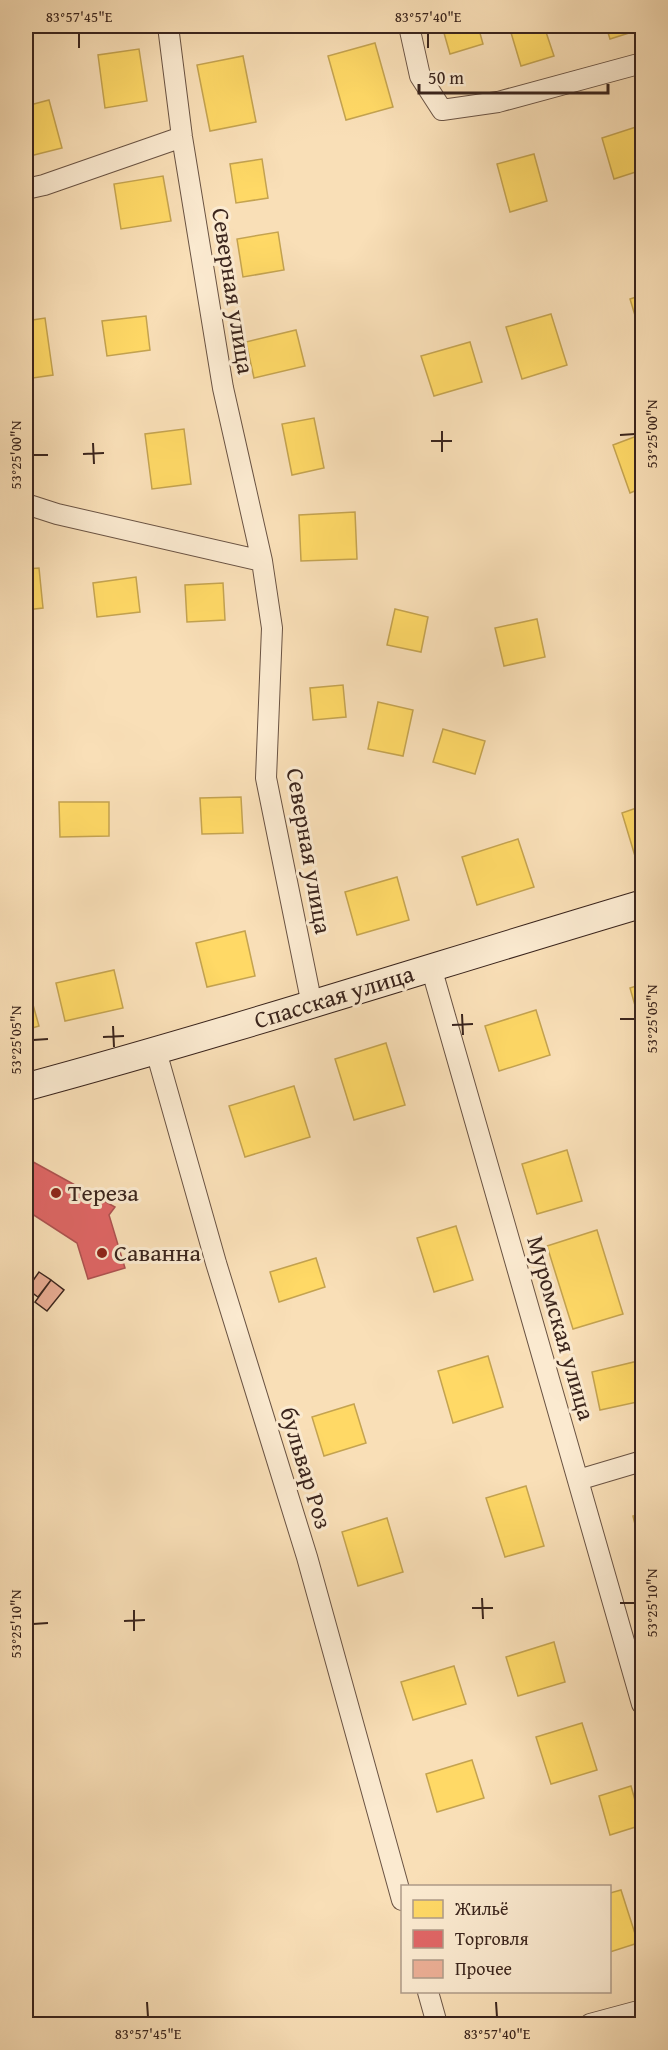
<svg xmlns="http://www.w3.org/2000/svg" width="668" height="2050" viewBox="0 0 668 2050" font-family="'Gentium Book Plus',serif">
	<style>
		.homes { fill: #ffd966; stroke: #c4a350; stroke-width: 1.5 }
		.shops { fill: #e06666; stroke: #ae5250; stroke-width: 1.5 }
		.building { fill: #ecaf96; stroke: #3a241c; stroke-width: 1.5 }
		.lines { fill: none; stroke-linecap: round; stroke-linejoin: round }
		.street-casing { stroke: #6a5343; stroke-width: 22 }
		.secondary-casing { stroke: #3a241c; stroke-width: 29 }
		.street { stroke: #fbead0; stroke-width: 20 }
		.secondary { stroke: #fbead0; stroke-width: 27 }
		.ticks { fill: none; stroke: #3a241c; stroke-width: 2 }
		.poi-dot { fill: #8f2418; stroke: #fbead0; stroke-width: 2 }
		.labels { text-anchor: middle; stroke-width: 6; stroke-linejoin: round; paint-order: stroke }
		.street-label { font-size: 24px; fill: #3a241c; stroke: #fbead0 }
		.poi-label { font-size: 24px; fill: #3a241c; stroke: #fbead0; text-anchor: start }
		.neatline { fill: none; stroke: #3a241c; stroke-width: 2 }
		.ticks-label { font-size: 15px; text-anchor: middle; fill: #3a241c }
	</style>
	<rect width="100%" height="100%" fill="#f9dfb7"/>
	<filter id="stains"><feTurbulence type="fractalNoise" baseFrequency=".00333" numOctaves="4"/><feColorMatrix values="0 0 0 0 .2 0 0 0 0 .09 0 0 0 0 .02 0 0 0 .5 -.17"/></filter>
	<radialGradient id="worn" r=".72"><stop offset=".6" stop-color="#630" stop-opacity="0"/><stop offset="1" stop-color="#630" stop-opacity=".3"/></radialGradient>
	<path class="homes" d="M 442,26 L 478,26 L 483,44 L 450,54 Z
		M 509,26 L 544,26 L 554,56 L 521,66 Z
		M 606,26 L 642,26 L 642,29 L 610,39 Z
		M 375,43 L 393,107 L 346,120 L 328,56 Z
		M 139,49 L 147,101 L 105,108 L 98,55 Z
		M 243,56 L 256,122 L 210,131 L 197,65 Z
		M 49,100 L 62,148 L 26,157 L 26,106 Z
		M 642,125 L 642,170 L 614,179 L 602,138 Z
		M 534,154 L 547,201 L 510,212 L 497,164 Z
		M 262,159 L 268,198 L 236,203 L 230,164 Z
		M 163,176 L 171,221 L 121,229 L 114,184 Z
		M 278,232 L 284,270 L 243,277 L 237,239 Z
		M 642,295 L 642,334 L 641,335 L 630,299 Z
		M 551,314 L 567,365 L 522,379 L 506,327 Z
		M 146,316 L 150,350 L 107,356 L 102,321 Z
		M 45,318 L 53,375 L 26,379 L 26,321 Z
		M 296,330 L 305,366 L 254,378 L 246,342 Z
		M 470,342 L 482,382 L 434,396 L 421,356 Z
		M 314,418 L 324,468 L 292,475 L 282,424 Z
		M 184,429 L 191,484 L 152,489 L 145,434 Z
		M 642,434 L 642,488 L 630,493 L 613,445 Z
		M 355,512 L 357,559 L 301,561 L 299,515 Z
		M 39,568 L 43,608 L 26,610 L 26,569 Z
		M 136,577 L 140,612 L 97,617 L 93,583 Z
		M 223,583 L 225,620 L 187,622 L 185,585 Z
		M 395,609 L 428,617 L 421,652 L 387,645 Z
		M 537,619 L 545,657 L 504,666 L 495,628 Z
		M 343,685 L 346,717 L 313,720 L 310,688 Z
		M 378,702 L 413,710 L 403,756 L 368,749 Z
		M 443,729 L 485,741 L 475,774 L 433,762 Z
		M 241,797 L 243,833 L 202,834 L 200,798 Z
		M 59,802 L 109,802 L 109,836 L 60,837 Z
		M 642,806 L 642,854 L 635,856 L 622,813 Z
		M 518,839 L 534,887 L 477,905 L 462,857 Z
		M 397,877 L 409,920 L 357,935 L 345,892 Z
		M 245,931 L 255,976 L 207,987 L 196,943 Z
		M 114,970 L 123,1008 L 65,1021 L 56,983 Z
		M 642,984 L 642,1030 L 630,988 Z
		M 28,987 L 39,1026 L 26,1030 L 26,988 Z
		M 536,1010 L 550,1055 L 499,1071 L 485,1026 Z
		M 386,1043 L 405,1105 L 354,1120 L 335,1059 Z
		M 294,1086 L 310,1137 L 245,1157 L 229,1106 Z
		M 567,1150 L 582,1201 L 537,1214 L 522,1164 Z
		M 456,1226 L 473,1280 L 434,1292 L 417,1238 Z
		M 597,1230 L 623,1314 L 573,1329 L 547,1246 Z
		M 316,1258 L 325,1287 L 279,1302 L 270,1272 Z
		M 488,1356 L 503,1407 L 453,1423 L 438,1371 Z
		M 638,1361 L 642,1379 L 642,1401 L 600,1410 L 592,1372 Z
		M 354,1404 L 366,1443 L 324,1456 L 312,1417 Z
		M 526,1486 L 544,1546 L 505,1557 L 486,1498 Z
		M 642,1514 L 642,1553 L 633,1516 Z
		M 387,1518 L 403,1572 L 358,1586 L 342,1532 Z
		M 554,1642 L 565,1682 L 518,1696 L 506,1657 Z
		M 454,1666 L 466,1704 L 413,1720 L 401,1682 Z
		M 582,1723 L 597,1770 L 551,1784 L 536,1737 Z
		M 472,1760 L 484,1798 L 437,1812 L 426,1774 Z
		M 631,1786 L 642,1825 L 610,1835 L 599,1796 Z
		M 621,1890 L 638,1943 L 610,1952 L 610,1893 Z"/>
	<path class="shops" d="M 26,1158 L 115,1207 L 109,1215 L 125,1268 L 88,1279 L 77,1243 L 26,1210 Z"/>
	<path class="building" d="M 39,1272 L 51,1280 L 38,1297 L 27,1289 Z
		M 51,1280 L 64,1290 L 47,1311 L 35,1302 Z"/>
	<g class="lines">
		<g class="street-casing">
			<path id="street" d="M 168,26 L 182,137 L 223,388 L 262,561
				M 409,26 L 420,76 L 442,110 L 498,102 L 642,63
				M 26,189 L 44,185 L 182,137
				M 26,504 L 57,514 L 262,561 L 272,628 L 266,778 L 312,1005
				M 431,967 L 642,1704
				M 156,1051 L 216,1263 L 307,1557 L 402,1900
				M 578,1480 L 642,1461
				M 428,1992 L 437,2024
				M 590,2024 L 642,2010"/>
		</g>
		<g class="secondary-casing">
			<path id="secondary" d="M 26,1087 C 233,1031 437,965 642,904"/>
		</g>
		<use href="#street" class="street"/>
		<use href="#secondary" class="secondary"/>
	</g>
	<path class="ticks" d="M 79,33 L 79,48M 428,33 L 428,48M 442,431 L 442,452M 620,435 L 635,434M 431,441 L 452,441M 93,443 L 94,464M 83,454 L 104,453M 33,455 L 48,455M 462,1014 L 463,1035M 620,1019 L 635,1019M 452,1025 L 473,1024M 113,1026 L 114,1047M 103,1037 L 124,1036M 33,1040 L 48,1039M 482,1598 L 483,1619M 620,1603 L 635,1603M 472,1608 L 493,1608M 134,1610 L 134,1631M 124,1621 L 145,1620M 33,1624 L 48,1623M 147,2002 L 148,2017M 496,2002 L 497,2017"/>
	<g class="poi-dot">
		<circle cx="56" cy="1193" r="6"/>
		<circle cx="102" cy="1253" r="6"/>
	</g>
	<g class="labels">
		<g class="street-label">
			<text transform="translate(233 291) rotate(81)" y="8">Северная улица</text>
			<text transform="translate(309 851) rotate(80)" y="8">Северная улица</text>
			<text transform="translate(334 997) rotate(-17)" y="8">Спасская улица</text>
			<text transform="translate(561 1328) rotate(74)" y="8">Муромская улица</text>
			<text transform="translate(306 1468) rotate(73)" y="8">бульвар Роз</text>
		</g>
		<g class="poi-label">
			<text x="68" y="1201">Тереза</text>
			<text x="114" y="1261">Саванна</text>
		</g>
	</g>
	<rect width="668" height="2050" fill="none" stroke="#f9dfb7" stroke-width="66"/>
	<rect x="401" y="1885" width="210" height="108" fill="#fbead0" stroke="#ae9b88" stroke-width="1.5"/>
	<rect x="413" y="1900" width="30" height="18" fill="#ffd966" stroke="#ae9b88" stroke-width="1.5"/>
	<text x="455" y="1915" font-size="18" fill="#3a241c">Жильё</text>
	<rect x="413" y="1930" width="30" height="18" fill="#e06666" stroke="#ae9b88" stroke-width="1.5"/>
	<text x="455" y="1945" font-size="18" fill="#3a241c">Торговля</text>
	<rect x="413" y="1960" width="30" height="18" fill="#ecaf96" stroke="#ae9b88" stroke-width="1.5"/>
	<text x="455" y="1975" font-size="18" fill="#3a241c">Прочее</text>
	<path d="M419 84v9h189v-9" fill="none" stroke="#3a241c" stroke-width="3"/>
	<text x="428" y="84" font-size="18" fill="#3a241c" stroke="#fbead0" stroke-width="4.5" paint-order="stroke">50 m</text>
	<rect x="33" y="33" width="602" height="1984" class="neatline"/>
	<g class="ticks-label">
		<text x="79" y="22">83°57'45"E</text>
		<text x="428" y="22">83°57'40"E</text>
		<text transform="translate(652 434) rotate(-90)" y="5">53°25'00"N</text>
		<text transform="translate(16 455) rotate(-90)" y="5">53°25'00"N</text>
		<text transform="translate(652 1019) rotate(-90)" y="5">53°25'05"N</text>
		<text transform="translate(16 1040) rotate(-90)" y="5">53°25'05"N</text>
		<text transform="translate(652 1603) rotate(-90)" y="5">53°25'10"N</text>
		<text transform="translate(16 1624) rotate(-90)" y="5">53°25'10"N</text>
		<text x="148" y="2039">83°57'45"E</text>
		<text x="497" y="2039">83°57'40"E</text>
	</g>
	<rect width="100%" height="100%" filter="url(#stains)"/>
	<rect width="100%" height="100%" fill="url(#worn)"/>
</svg>
